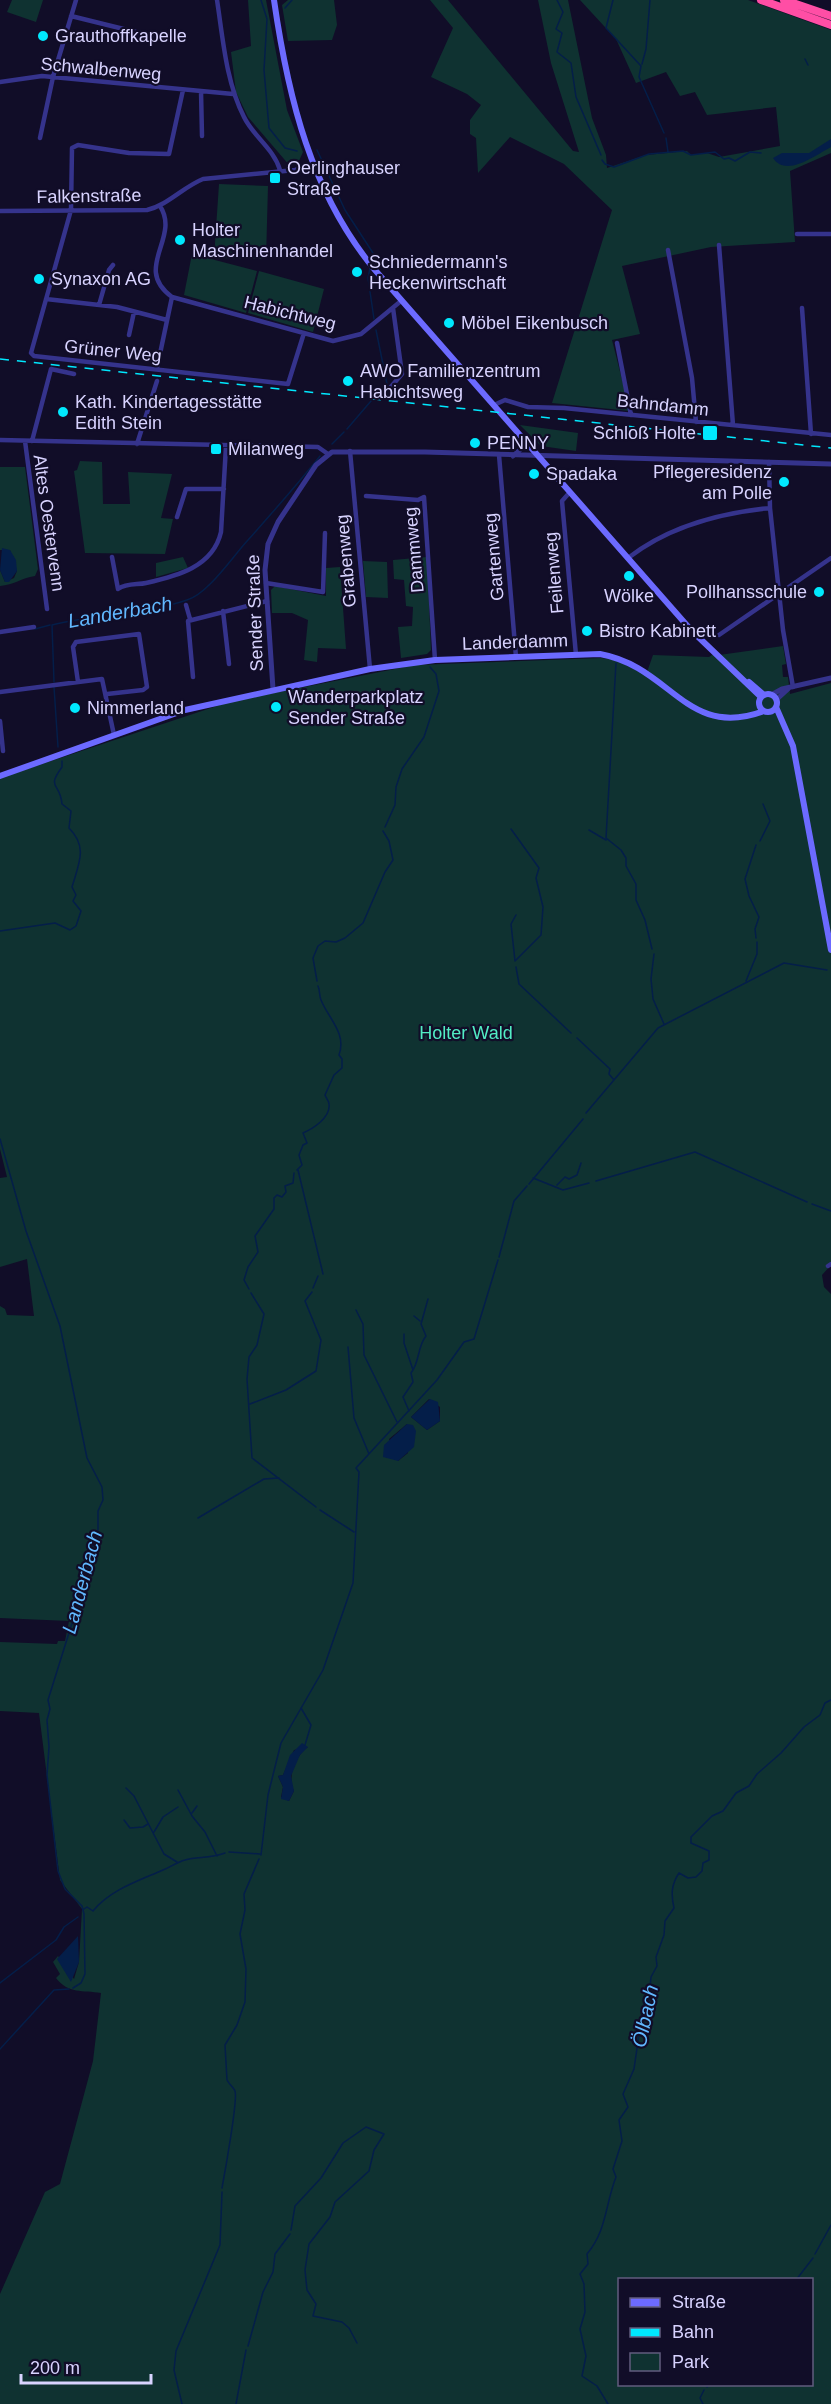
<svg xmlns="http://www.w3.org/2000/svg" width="831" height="2404" viewBox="0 0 831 2404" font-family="Helvetica,sans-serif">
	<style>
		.green { fill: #0f3231; fill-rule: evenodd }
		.water { fill: #041e49 }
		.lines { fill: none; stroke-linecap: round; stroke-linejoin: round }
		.stream { stroke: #041e49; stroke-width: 1.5 }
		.minor { stroke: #35338c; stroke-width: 4.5 }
		.tertiary { stroke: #35338c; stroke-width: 5 }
		.secondary { stroke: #6c6aff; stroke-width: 6 }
		.motorway { stroke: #ff4ea5; stroke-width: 8 }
		.rail { stroke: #00e8fe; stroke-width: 1.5; stroke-dasharray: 9 8; stroke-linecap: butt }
		.poi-dot { fill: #00e8fe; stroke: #110d28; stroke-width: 2 }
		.labels { text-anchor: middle; stroke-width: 4.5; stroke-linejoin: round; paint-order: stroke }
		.poi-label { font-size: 18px; fill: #d8d3ff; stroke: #110d28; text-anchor: start }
		.street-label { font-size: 18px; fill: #d8d3ff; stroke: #110d28 }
		.park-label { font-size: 18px; fill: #52ecc4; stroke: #110d28 }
		.water-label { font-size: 20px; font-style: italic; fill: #61b8ff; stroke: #110d28 }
	</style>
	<rect width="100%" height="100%" fill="#110d28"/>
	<path class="green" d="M 12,0 L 43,0 L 36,22 L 7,12 Z
		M 248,0 L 266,0 L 287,110 L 303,152 L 298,163 L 290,166 L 248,117 L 236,92 L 231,52 L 251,46 Z
		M 288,0 L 334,0 L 337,25 L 332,40 L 288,41 L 282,5 Z
		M 430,0 L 448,0 L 573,151 L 579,152 L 551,63 L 538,0 L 568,0 L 592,118 L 606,155 L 607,168 L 646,155 L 687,151 L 691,155 L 707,153 L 719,157 L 780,146 L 776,107 L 707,115 L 695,92 L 680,96 L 666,72 L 636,83 L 616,39 L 580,0 L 748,0 L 831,30 L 831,153 L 790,171 L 795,242 L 711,247 L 622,266 L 640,334 L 612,340 L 630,411 L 552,403 L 612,210 L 564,164 L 510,137 L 478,173 L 476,138 L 470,134 L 470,120 L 481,105 L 467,94 L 431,77 L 453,28 Z
		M 219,184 L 268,186 L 266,259 L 214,258 Z
		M 192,254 L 257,271 L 246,313 L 184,295 Z
		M 259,271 L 324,289 L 313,332 L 248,313 Z
		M 520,425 L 578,433 L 576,451 L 541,446 Z
		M 80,461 L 102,462 L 103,504 L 130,504 L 128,472 L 172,474 L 161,518 L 173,519 L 165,554 L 85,553 L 74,471 L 77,470 Z
		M 0,467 L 25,467 L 38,569 L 35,576 C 21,578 14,585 0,586 L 0,570 L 5,582 L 14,578 L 17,571 L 10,550 L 0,550 Z
		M 183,557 L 188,568 L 156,577 L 156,563 Z
		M 427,557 L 431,650 L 427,654 L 401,658 L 398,627 L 412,626 L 413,607 L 406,606 L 404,580 L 394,579 L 393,560 Z
		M 363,561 L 387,562 L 388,598 L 366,597 Z
		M 340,567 L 346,649 L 318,648 L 317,662 L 304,660 L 308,620 L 292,613 L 272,613 L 271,590 L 275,586 L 326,596 L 326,568 Z
		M 783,646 L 786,664 L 782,665 L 783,677 L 788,677 L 790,694 L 831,683 L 831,1265 L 822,1275 L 824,1287 L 831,1294 L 831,2404 L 0,2404 L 0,2294 L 45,2192 L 60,2184 L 93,2061 L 101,1993 C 83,1990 68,1994 56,1978 L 60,1974 L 53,1962 L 58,1956 L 74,1979 L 79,1962 L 82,1909 L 60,1880 L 39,1713 L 0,1711 L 0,1642 L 57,1644 L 58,1641 L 65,1641 L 69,1621 L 0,1618 L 0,1306 L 5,1309 L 7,1315 L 34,1316 L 27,1259 L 0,1267 L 0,1178 L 7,1177 L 0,1149 L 0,778 L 229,702 L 415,665 L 601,658 L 615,660 L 646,675 L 653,655 L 709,657 L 715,653 L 719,655 ZM 429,1399 L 440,1407 L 440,1421 L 427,1430 L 411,1417 ZM 407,1424 L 408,1453 L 398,1461 L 389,1439 ZM 308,1747 C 295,1756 287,1777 294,1791 L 289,1801 L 281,1797 L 283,1787 L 278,1776 L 283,1775 L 294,1750 ZM 620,2280 L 812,2280 L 812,2384 L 620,2384 Z"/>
	<path class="water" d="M 831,139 L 831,147 C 816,155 786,178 773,158 L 782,153 L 809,153 Z
		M 2,548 L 10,550 L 16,560 L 17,571 L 9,582 L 5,582 L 0,570 Z
		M 430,1399 L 438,1402 L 440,1421 L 427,1430 L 411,1417 Z
		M 407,1424 L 413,1425 L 416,1431 L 414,1447 L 398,1461 L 383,1457 L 384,1445 Z
		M 302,1743 L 308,1747 L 300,1755 L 291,1776 L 294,1791 L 289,1801 L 281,1799 L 283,1787 L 278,1776 L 283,1775 L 290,1755 Z
		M 78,1936 L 79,1962 L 71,1982 L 57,1959 Z"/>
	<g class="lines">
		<path class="stream" d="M 261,0 L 267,19 L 264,70 L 269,128 L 285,148 L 297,151
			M 557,0 L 563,12 L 556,29 L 562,33 L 557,52 L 571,63 L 576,97 L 601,155
			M 613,0 L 606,28 L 641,66 L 639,77 L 664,133
			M 285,8 L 292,0
			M 805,59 L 808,65
			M 642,64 L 646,49 L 650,0
			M 666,138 L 668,152
			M 317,150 L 345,210 L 373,253 L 371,260
			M 602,160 L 605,164 L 614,167 L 649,154 L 683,151 L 691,155 L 715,152 L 724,159 L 729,158 L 735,161 L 750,152 L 761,153
			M 370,268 L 368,278 L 374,319
			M 375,396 L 384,391 L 387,384 L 376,330
			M 347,429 L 371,401
			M 332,444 L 344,432
			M 35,629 L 50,625
			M 616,663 L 606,838 L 621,850 L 626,858 L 626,866 L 636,884 L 636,900 L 645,920 L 652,949
			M 54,682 L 52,625 C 96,614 146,614 187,600 C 208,594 233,556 248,540 C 273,512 297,485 320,456
			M 54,687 L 58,747
			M 385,827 L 395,805 L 396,787 L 402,769 L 424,737 L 439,691 L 436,674 L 430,667
			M 511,829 L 539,868 L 536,878 L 543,907 L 541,935 L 515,961
			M 589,830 L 606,840
			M 760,841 L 770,821 L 763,804
			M 756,845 L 745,879 L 749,896 L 759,917 L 755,929 L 756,938
			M 0,931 L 55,923 L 70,930 L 76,926 L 81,911 L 73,901 L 76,895 L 72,887 C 79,863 88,847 69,828 L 71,811 L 62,804 C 60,782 46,789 62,767 L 62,761
			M 654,954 L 651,979 L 653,999 L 664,1024
			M 515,961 L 511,924 L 516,915
			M 516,967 L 519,984 L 571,1033
			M 317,981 L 313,958 L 318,946 L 325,941 L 336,942 L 345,938 L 363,923 L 385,872 L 393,860 L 389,841 L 383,831
			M 746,981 L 757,954 L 757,942
			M 577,1038 L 610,1069 L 609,1074 L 614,1080
			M 586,1113 L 658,1028 L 784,963 L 827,970
			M 0,1139 L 26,1231 L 60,1326 L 87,1458 L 102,1487 L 103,1500 L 98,1511 L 98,1533 L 88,1559 L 88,1572 L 48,1700 L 50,1709 L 47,1720 L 49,1747 L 47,1775 L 58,1871 L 65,1889 L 82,1906 L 84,1914 L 85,1974 L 81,1983 L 73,1988
			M 297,1170 L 302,1165 L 299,1155 L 303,1145 L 307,1143 L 303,1133 C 312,1129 331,1118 329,1104 C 329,1101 326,1098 325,1095 L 334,1075 L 342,1068 L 342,1059 L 339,1055 C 347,1033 328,1018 321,1000 C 319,995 320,990 318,986
			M 298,1170 L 323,1274
			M 533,1178 L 563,1190 L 589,1183
			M 596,1181 L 695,1152 L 807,1202
			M 529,1184 L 583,1119
			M 557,1185 L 565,1177 L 569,1179 L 577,1175 L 581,1163
			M 812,1204 L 831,1211
			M 499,1257 L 514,1201 L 527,1186
			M 313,1288 L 318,1276
			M 249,1289 L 244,1280 L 248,1267 L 258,1252 L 255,1236 L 274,1209 L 274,1198 L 277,1195 L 282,1197 L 286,1192 L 285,1186 L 293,1183 L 294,1173
			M 251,1293 L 264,1314 L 257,1345 L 249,1357 L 247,1379 L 252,1458 L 316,1507
			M 356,1310 L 363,1324 L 364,1355 L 397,1422
			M 414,1316 L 420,1321
			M 404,1334 L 404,1343 L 413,1370
			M 348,1347 L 354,1418 L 369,1454
			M 250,1404 L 286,1390 L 316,1371 L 321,1340 L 305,1301 L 312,1292
			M 409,1411 L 403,1397 L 413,1382 L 411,1373 C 420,1362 417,1347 426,1336 L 421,1324 L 428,1299
			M 320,1510 L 354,1532
			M 198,1518 L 264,1479 L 279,1478
			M 301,1708 L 311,1725 L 305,1745
			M 126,1788 L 134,1796 L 164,1854 L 177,1862
			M 178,1790 L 192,1816 L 205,1832 L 217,1856
			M 192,1813 L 197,1806
			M 124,1820 L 130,1828 L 143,1827 L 148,1824
			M 154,1832 L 163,1817 L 178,1807
			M 229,1852 L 260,1854
			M 261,1855 L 268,1795 L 281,1743 L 323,1670 L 353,1583 L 359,1472 L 356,1468 L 437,1380 L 464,1342 L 474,1339 L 498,1260
			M 84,1909 L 87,1907 L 93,1911 C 110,1890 138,1881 163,1870 C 171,1867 177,1862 185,1860 C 197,1856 209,1859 225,1853
			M 0,1983 L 56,1940 L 64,1927 L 78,1917
			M 0,2049 L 54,1990 L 69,1989
			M 222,2188 C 225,2172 238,2099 235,2091 C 234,2088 229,2084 227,2080 L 225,2045 L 237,2025 L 245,2002 L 246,1969 L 240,1934 L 245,1910 L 244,1894 L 259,1859
			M 291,2230 L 295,2206 L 321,2178 L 343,2143 L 366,2127 L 384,2134 L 374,2150 L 369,2171 L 335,2202 L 330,2217 L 309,2244 L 305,2270 L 307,2290 L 316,2304 L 313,2316 L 342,2322 L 349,2328 L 357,2343
			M 815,2254 L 831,2225
			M 796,2280 L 813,2258
			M 248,2346 L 263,2292 L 273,2272 L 275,2254 L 290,2234
			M 707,2387 L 709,2384
			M 182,2404 L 174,2370 L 176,2351 L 220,2245 L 222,2192
			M 236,2404 L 246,2350
			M 608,2404 L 597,2386 L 582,2376 L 586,2356 L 580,2329 L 585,2312 L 584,2284 L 580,2274 L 588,2264 L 587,2254 C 607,2230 605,2205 616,2177 L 613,2169 L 622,2141 L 619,2120 L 628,2107 L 623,2094 L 634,2069 L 642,2014 L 648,2008 L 651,1977 L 657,1966 L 656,1957 L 664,1935 L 665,1921 L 674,1908 C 671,1895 671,1885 679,1873 L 688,1878 L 696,1877 L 702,1871 L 703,1863 L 709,1860 L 709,1851 L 691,1843 L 691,1837 L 712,1816 L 723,1811 L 736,1793 L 749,1786 L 757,1774 L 781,1753 L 804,1727 L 820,1715 L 825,1703 L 831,1700
			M 703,2404 L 700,2398 L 704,2390"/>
		<path class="minor" d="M 217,0 C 223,39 226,82 244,117 C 253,136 274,149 280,170
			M 71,16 L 152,36
			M 0,82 L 42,76 L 233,94
			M 183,90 L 169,154 L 129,153 L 78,145 L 72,148 L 71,210 L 31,353 L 34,356 L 288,384 L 304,333
			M 201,91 L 202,136
			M 40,138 L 53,77 L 76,0
			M 160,206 C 181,238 132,268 172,297 L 333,341 L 361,334 L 401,301
			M 0,211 L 147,210 C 168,205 183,187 203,179 L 295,170 L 313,165
			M 797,234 L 831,234
			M 719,245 L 733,425
			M 668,250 L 692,378 L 696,422
			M 46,299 L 117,307 L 167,320
			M 99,305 L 109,270 L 113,265
			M 802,308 L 811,434
			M 129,335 L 134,312
			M 617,343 L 631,415
			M 157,368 L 172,297
			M 389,389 L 402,374 L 393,308
			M 494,405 L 505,400 L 528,407 L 564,408 L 831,435
			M 0,440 L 318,447 L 328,454
			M 25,441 L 47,609
			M 32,441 L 51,369 L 74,374
			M 137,444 L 157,381
			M 350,451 L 370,669
			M 499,455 L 516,657
			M 769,462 L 770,508 L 783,630 L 793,687
			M 570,492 L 562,501 L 576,655
			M 366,496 L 418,500 L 424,497 L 435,660
			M 177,517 L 186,489 L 224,489
			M 112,557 L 118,589 C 127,583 137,585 146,583 C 177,576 213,567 221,532 L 226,446
			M 628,558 C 669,526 719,513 770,508
			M 266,583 L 323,592 L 325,533
			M 186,605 L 190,619
			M 223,611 L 229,664
			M 0,632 L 34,627
			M 719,635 L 831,558
			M 193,677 L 188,621 L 267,601
			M 78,682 L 73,647 L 76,642 L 139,634 L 147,687 L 143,690 L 107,694
			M 0,692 L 102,679 L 114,735
			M 0,721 L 3,751
			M 828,1266 L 831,1264"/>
		<path class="tertiary" d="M 513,456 L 523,447 L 521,437
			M 273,689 L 265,570 L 268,544 L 278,522 L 316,465 L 332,452 L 425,452 L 831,464
			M 771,695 L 782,689 L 831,678
			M 776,700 L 788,689"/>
		<path class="secondary" d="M 274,0 C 288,97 311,193 375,270 L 691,630 L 761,697
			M 749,682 L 764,695
			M759 703a9 9 0 1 1 18 0a9 9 0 1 1-18 0Z
			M 776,707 L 793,746 L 831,950
			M 0,776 L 185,710 L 370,669 L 435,660 L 600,654 C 672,667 686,740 764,711"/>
		<path class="motorway" d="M 761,0 L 831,25
			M 784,0 L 831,16"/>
		<path class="rail" d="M 0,359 L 831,448"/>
	</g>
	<g class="poi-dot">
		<circle cx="43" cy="36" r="6"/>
		<rect x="269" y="172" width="12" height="12" rx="3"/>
		<circle cx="180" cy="240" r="6"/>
		<circle cx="357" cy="272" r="6"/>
		<circle cx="39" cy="279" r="6"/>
		<circle cx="449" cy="323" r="6"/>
		<circle cx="348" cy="381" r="6"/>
		<circle cx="63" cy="412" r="6"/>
		<rect x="702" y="425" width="16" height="16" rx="3"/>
		<circle cx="475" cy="443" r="6"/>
		<rect x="210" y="443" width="12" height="12" rx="3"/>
		<circle cx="534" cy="474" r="6"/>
		<circle cx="784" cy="482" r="6"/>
		<circle cx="629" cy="576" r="6"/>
		<circle cx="819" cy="592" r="6"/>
		<circle cx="587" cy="631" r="6"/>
		<circle cx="276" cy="707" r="6"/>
		<circle cx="75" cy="708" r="6"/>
	</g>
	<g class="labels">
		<g class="poi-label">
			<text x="55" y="42">Grauthoffkapelle</text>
			<text x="287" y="174">Oerlinghauser<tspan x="287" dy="21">Straße</tspan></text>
			<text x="192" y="236">Holter<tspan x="192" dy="21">Maschinenhandel</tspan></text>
			<text x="369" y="268">Schniedermann's<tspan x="369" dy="21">Heckenwirtschaft</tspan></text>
			<text x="51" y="285">Synaxon AG</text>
			<text x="461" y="329">Möbel Eikenbusch</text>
			<text x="360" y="377">AWO Familienzentrum<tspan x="360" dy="21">Habichtsweg</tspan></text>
			<text x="75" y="408">Kath. Kindertagesstätte<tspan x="75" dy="21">Edith Stein</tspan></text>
			<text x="696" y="439" text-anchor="end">Schloß Holte</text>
			<text x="487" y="449">PENNY</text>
			<text x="228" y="455">Milanweg</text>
			<text x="772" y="478" text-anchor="end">Pflegeresidenz<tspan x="772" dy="21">am Polle</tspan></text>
			<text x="546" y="480">Spadaka</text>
			<text x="807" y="598" text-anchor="end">Pollhansschule</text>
			<text x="629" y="602" text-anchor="middle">Wölke</text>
			<text x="599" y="637">Bistro Kabinett</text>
			<text x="288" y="703">Wanderparkplatz<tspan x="288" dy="21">Sender Straße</tspan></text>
			<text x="87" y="714">Nimmerland</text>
		</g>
		<g class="street-label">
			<text transform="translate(101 69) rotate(5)" y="6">Schwalbenweg</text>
			<text transform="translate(89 196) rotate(-1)" y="6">Falkenstraße</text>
			<text transform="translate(290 313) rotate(14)" y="6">Habichtweg</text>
			<text transform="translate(113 351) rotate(6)" y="6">Grüner Weg</text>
			<text transform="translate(663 405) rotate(6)" y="6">Bahndamm</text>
			<text transform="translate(49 523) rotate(82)" y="6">Altes Oestervenn</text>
			<text transform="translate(414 550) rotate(-95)" y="6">Dammweg</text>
			<text transform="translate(494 557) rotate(-95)" y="6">Gartenweg</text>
			<text transform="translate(346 561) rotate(-95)" y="6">Grabenweg</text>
			<text transform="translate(554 573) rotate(-95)" y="6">Feilenweg</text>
			<text transform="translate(255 613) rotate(-92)" y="6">Sender Straße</text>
			<text transform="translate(515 642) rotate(-2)" y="6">Landerdamm</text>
		</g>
		<g class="park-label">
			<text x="466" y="1039">Holter Wald</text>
		</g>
		<g class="water-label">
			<text transform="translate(120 612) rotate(-10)" y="7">Landerbach</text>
			<text transform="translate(82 1582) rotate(-75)" y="7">Landerbach</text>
			<text transform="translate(645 2016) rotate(-78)" y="7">Ölbach</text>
		</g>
	</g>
	<rect x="618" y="2278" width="195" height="108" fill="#110d28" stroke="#615c7e" stroke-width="1.5"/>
	<rect x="630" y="2298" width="30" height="9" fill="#6c6aff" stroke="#615c7e" stroke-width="1.5"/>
	<text x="672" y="2308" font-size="18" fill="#d8d3ff">Straße</text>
	<rect x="630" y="2328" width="30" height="9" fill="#00e8fe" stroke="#615c7e" stroke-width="1.5"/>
	<text x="672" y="2338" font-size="18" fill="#d8d3ff">Bahn</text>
	<rect x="630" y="2353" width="30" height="18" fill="#0f3231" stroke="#615c7e" stroke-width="1.5"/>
	<text x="672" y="2368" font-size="18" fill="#d8d3ff">Park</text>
	<path d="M21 2374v9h130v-9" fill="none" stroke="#d8d3ff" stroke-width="3"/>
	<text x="30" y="2374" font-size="18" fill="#d8d3ff" stroke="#110d28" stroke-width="4.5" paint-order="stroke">200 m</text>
</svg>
